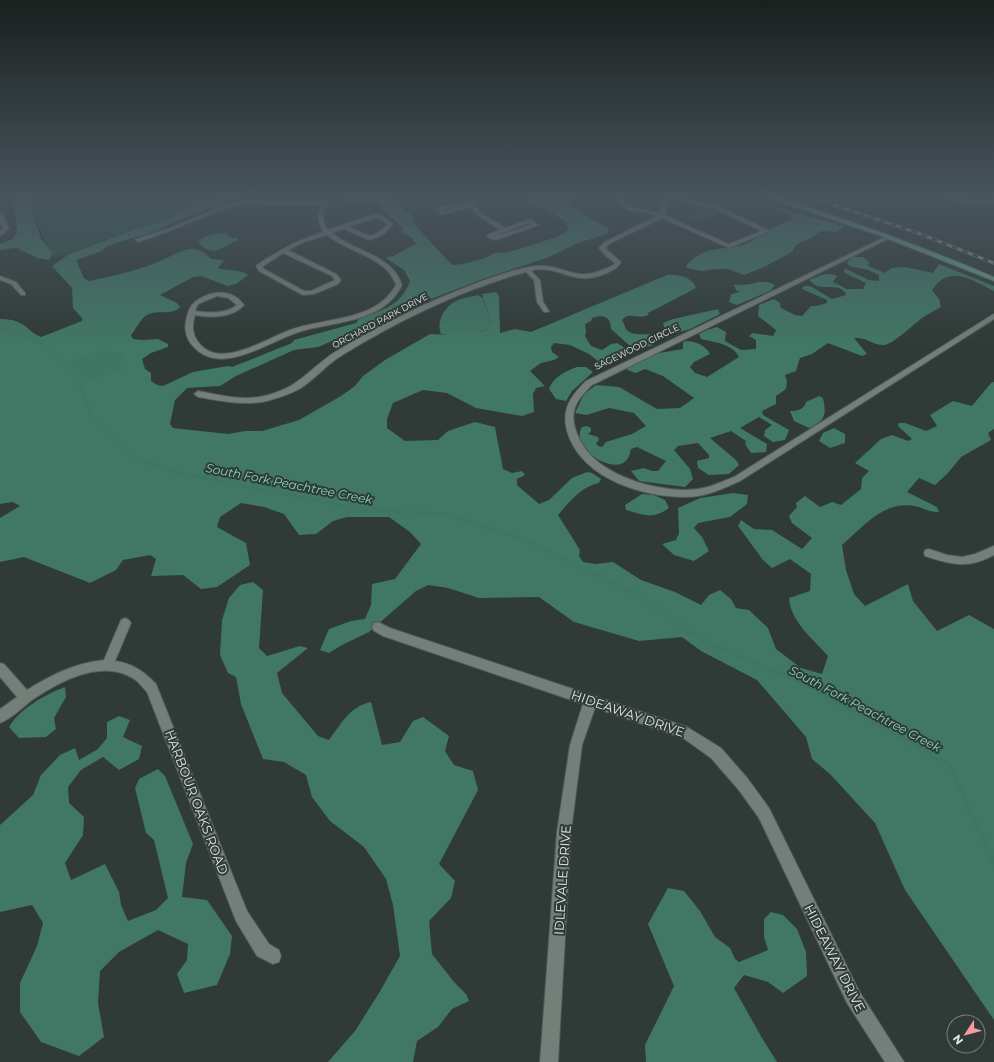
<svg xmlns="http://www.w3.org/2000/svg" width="994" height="1062" viewBox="0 0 994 1062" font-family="Montserrat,sans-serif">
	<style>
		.green { fill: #2c5647 }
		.forest { fill: #417765 }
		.water { fill: #3f7563 }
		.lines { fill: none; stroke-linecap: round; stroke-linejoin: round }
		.stream-far3 { stroke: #3f7563; stroke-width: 2.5 }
		.stream-far2 { stroke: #3f7563; stroke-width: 3 }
		.stream-far1 { stroke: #3f7563; stroke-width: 3.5 }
		.stream { stroke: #3f7563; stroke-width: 4.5 }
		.minor-casing { stroke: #505955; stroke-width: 2 }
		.major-casing { stroke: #505955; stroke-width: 2 }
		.minor { fill: #747f7a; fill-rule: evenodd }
		.major { fill: #699e8b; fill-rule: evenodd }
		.rail-casing { stroke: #878f8c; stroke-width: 3 }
		.rail { stroke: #303a36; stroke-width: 2; stroke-dasharray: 5.5; stroke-linecap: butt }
		.labels { text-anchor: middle; stroke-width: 4; stroke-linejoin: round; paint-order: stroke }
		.far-street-label { font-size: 9px; fill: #e1e7e4; stroke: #303a36 }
		.water-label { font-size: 12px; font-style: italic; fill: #82d9bb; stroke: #303a36 }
		.near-street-label { font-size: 13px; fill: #e1e7e4; stroke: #303a36 }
	</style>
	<rect width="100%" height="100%" fill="#303a36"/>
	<path class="green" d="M 23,196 L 232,196 L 54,258 Z
		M 705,208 L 717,214 L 695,222 L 683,216 Z"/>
	<path class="forest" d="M 13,196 L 27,196 L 41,239 L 53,253 L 49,260 L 38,258 L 16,248 L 0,250 L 0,244 L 13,239 L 17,232 Z
		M 224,196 L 255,196 L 228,201 L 179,220 L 156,231 L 116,243 L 106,247 L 102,251 L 76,260 L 84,278 L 89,281 C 112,276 136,271 158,262 C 169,258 180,249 192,249 C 198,249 207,254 211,259 L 224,260 L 218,268 C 227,271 241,269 248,275 L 236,284 L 228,286 L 201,276 L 193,277 L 160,295 L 177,303 L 180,307 C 173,316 157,309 147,315 C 141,318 136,329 131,335 L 133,339 L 142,340 L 158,339 L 168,344 L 168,347 L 151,353 L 142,359 L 145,369 L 151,373 L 151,381 L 157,385 L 163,386 L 193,372 L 228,366 L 232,367 L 292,343 L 294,340 L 356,323 L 359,319 C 382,310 401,306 410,281 L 404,270 L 387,259 L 387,257 L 393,256 L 416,244 L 411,237 L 401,232 L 403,229 C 396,220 385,214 380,203 C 367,199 352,207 339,198 L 341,196 L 389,196 L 414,217 L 412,222 L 452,265 L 463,264 L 485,258 L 494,253 L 509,252 L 557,237 L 568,230 L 567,223 L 548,210 L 528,204 L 522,196 L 584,196 L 569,202 L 569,205 L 609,229 L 607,234 L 578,243 L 549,257 L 483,279 L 420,303 L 403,306 L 374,323 L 318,347 L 294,350 L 236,376 L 220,386 L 187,388 L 175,400 L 170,424 L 173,428 L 228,434 L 245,431 L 262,431 L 299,420 L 341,396 L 355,386 L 363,376 L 385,360 L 430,334 L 450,335 L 483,331 L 488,329 L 491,322 L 482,294 L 496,292 L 499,296 L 500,333 L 515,329 L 531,332 L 667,275 C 677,274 693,277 696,288 L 648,313 L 648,315 C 639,320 629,311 622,320 C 624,323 625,327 626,329 C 631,337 647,333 654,335 L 656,339 L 653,345 L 639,350 L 630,346 L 611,329 C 611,316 603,314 592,318 L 591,321 L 585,324 L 586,331 L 585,336 L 591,346 L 602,350 L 611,344 L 617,343 L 625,348 L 623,358 L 603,365 L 589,354 L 570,345 L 554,343 L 551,347 L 552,352 L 559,357 L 554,360 L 541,363 L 530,371 L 545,386 L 536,388 L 533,394 L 534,412 L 522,416 L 476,408 L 447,393 L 423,390 L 393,403 L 387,419 L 387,428 L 405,441 L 438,440 L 448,431 L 475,422 L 495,427 L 503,469 L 512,473 L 522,471 L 525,475 L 517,479 L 517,485 L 539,504 L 549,500 L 572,478 L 587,472 L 592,473 L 601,479 L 599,483 C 582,486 569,502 558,515 L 580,550 L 579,556 L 583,562 L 595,564 L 613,562 L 641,580 L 675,592 L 701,605 L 709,595 L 720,590 L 731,599 L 736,608 L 749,610 L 768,628 L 776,649 L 801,668 L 822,674 L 828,656 C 814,640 790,621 789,598 L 810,591 L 811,574 L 790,559 L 772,568 L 763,560 L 738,526 L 741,520 L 754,529 L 772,530 L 802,549 L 812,538 L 792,523 L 789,516 L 797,507 L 796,503 L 805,496 L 820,507 L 832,502 L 841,505 L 861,489 L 862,478 L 869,471 L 855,463 L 881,439 L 892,435 L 908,441 L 912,439 L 898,426 L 899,423 L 905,423 L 926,431 L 937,426 L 930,415 L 953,401 L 972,406 L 991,383 L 994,382 L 994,429 L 988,433 L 991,440 L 961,457 L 948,473 L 935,485 L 919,478 L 907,492 L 937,507 L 939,512 C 927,512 925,508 915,506 C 884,500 863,527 842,545 L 846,570 L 854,594 L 865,606 L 908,584 L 913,601 L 937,631 L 969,615 L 994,629 L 994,1020 L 905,890 L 875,823 L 830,774 L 812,759 L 806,737 L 757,680 L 701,651 L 682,637 L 639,641 L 574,622 L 539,597 L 479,598 L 448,588 L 428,585 L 416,591 L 369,632 L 342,645 L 329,653 L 320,650 L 329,629 L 351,621 L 365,619 L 371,605 L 372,584 L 395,579 L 421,544 L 410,532 L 389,517 L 347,517 L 333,521 L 316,534 L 299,535 L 284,514 L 264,507 L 241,503 L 220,517 L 217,527 L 246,543 L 250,565 L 217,587 L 201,589 L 183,575 L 151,576 L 156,559 L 150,555 L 123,560 L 116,570 L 90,583 L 24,557 L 0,562 L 0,518 L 20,506 L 13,502 L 0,504 L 0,319 C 9,319 17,320 25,326 C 30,330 35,335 41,337 L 82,321 L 82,318 L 73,308 L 72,288 L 52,266 L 69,254 L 128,232 L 174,217 L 188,209 Z
		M 776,209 L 787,210 L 844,226 L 837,232 L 821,231 L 807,240 L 796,245 L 792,252 L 764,267 L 744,275 L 728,269 L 716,269 L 701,271 L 687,268 L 686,266 C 705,245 718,251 743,245 C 752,242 761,234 770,229 C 777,225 785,223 793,220 L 793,217 Z
		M 853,257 L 863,257 L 869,262 L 868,266 L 885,273 L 891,268 L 905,267 L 933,273 L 939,264 L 994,286 L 994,291 C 980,284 958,269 943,279 C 938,281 935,287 932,290 L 939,299 L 941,307 C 935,310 928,314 922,318 C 914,324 892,345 884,345 C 871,345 868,337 854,338 L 867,354 L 862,356 L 828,343 L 812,354 L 800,358 L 796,371 L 785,375 L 787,381 L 786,389 L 776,396 L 776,404 L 762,411 L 763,415 L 789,430 L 785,440 L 773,442 L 764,436 L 765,430 L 772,425 L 759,417 L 740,428 L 767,444 L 766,452 L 751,453 L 745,444 L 746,441 L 731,431 L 710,438 L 736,460 L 739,465 L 729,474 L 709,475 L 698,468 L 697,461 L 709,458 L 709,455 L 698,443 L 678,446 L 674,450 L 690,469 L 693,479 L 685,487 L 639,481 L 631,471 L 644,468 L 652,471 L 658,471 L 666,461 L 637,447 L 631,449 C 630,452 630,456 628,458 C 616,479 569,447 582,427 L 587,426 L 591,428 L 591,431 L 588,434 L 598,437 L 599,440 L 596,443 L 598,446 L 602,447 L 606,442 L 632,434 L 646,426 L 634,413 L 609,408 L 587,415 L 575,413 L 584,394 L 596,385 L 619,387 L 657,409 L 680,408 L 694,398 L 663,376 L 645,369 L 636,373 L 627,370 L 630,365 L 659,353 L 683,349 L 683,343 L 685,341 C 696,341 705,345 710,354 L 694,362 L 690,367 L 695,373 L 707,377 L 739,357 C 733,344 714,342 701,339 L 699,334 L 707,330 L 717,327 L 726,332 L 725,341 L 741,350 L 756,349 L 756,340 L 749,336 L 753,333 L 773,336 L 776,330 L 758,316 L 759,305 L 774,299 L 780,303 L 781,308 L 795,315 L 802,316 L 811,306 L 816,306 L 827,303 L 827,300 L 802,289 L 804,286 L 810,286 L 832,299 L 846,295 C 841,283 828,289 817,286 C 814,285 812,282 809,280 C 819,276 827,271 837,276 L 833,282 L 847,289 L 863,289 L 866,283 L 845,273 L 844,270 L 846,269 L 869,280 L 879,281 L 879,275 L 868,270 L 849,266 L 847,262 Z
		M 757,282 L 768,282 L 775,285 L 770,291 L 737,305 L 729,302 L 731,294 L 740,292 L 736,290 L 734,285 C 742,284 749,286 757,282 Z
		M 718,309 L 720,314 L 690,329 L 676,333 L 665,329 L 663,323 L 673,319 Z
		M 577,367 L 586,367 L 593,372 L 572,391 L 566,401 L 556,399 L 549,389 C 553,377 566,371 577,367 Z
		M 819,396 L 823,398 C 827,415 825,421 809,428 L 794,421 L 790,411 C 797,411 804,410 806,402 Z
		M 834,428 L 845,434 L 845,443 L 830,448 L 819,441 L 823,433 Z
		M 733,493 L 748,495 L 747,504 L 730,517 L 698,523 L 694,528 L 702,537 L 709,551 L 694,561 L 674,555 L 662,544 L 676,540 L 679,533 L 678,508 L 700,498 Z
		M 642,494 L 654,495 L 665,500 L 669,508 C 652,520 645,515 626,510 L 625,505 Z
		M 253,582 L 263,590 L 259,648 L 267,656 L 300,646 L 308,648 L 277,673 L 282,693 L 318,736 L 329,740 C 341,724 350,706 371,702 L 382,745 L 400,742 L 413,721 L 423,717 L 449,736 L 445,751 L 454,765 L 473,771 L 478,790 L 439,864 L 455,881 L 451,898 L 429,921 L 432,954 L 454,982 L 466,994 L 469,1001 L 452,1009 L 438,1027 L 417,1041 L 413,1062 L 328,1062 L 355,1031 L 379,993 L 400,956 L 393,905 L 386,879 L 364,847 L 330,821 L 312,797 L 306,775 L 284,762 L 263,759 L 241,704 L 236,677 L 228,673 L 220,655 L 222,620 L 229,598 L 240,585 Z
		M 65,687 L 66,697 L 54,718 L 56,729 L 46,737 L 19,738 L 9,727 C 19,709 46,694 65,687 Z
		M 119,716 L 130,720 L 123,737 L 142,746 L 139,759 L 119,770 L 103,757 L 81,770 L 68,787 L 69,803 L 84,817 L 83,835 L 65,863 L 71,880 L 105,864 L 119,892 L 121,905 L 128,921 L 156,910 L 168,898 L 154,840 L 146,833 L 135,788 L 139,779 L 158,769 L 165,776 L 193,844 L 186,863 L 182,897 L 207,900 L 232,936 L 230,954 L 217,985 L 184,993 L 177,974 L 187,960 L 188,944 L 158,930 L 119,952 L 100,971 L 98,1003 L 104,1037 L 79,1056 L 41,1042 L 20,1012 L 20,983 L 37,946 L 43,923 L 32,905 L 0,912 L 0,825 L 33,795 L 41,775 L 60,755 L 75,748 L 79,760 L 98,749 L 107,738 L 107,722 Z
		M 668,888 L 684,891 L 700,911 L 715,937 L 730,948 L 735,959 L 739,962 L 768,950 L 764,937 L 764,919 L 771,912 L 783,915 L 797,929 L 806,952 L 807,976 L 783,993 L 768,982 L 744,975 L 734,988 L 762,1038 L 777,1062 L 646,1062 L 645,1045 L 674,986 L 648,924 Z"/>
	<path class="water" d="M 226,233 L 231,238 L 237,238 L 238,240 C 222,246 216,259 198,243 C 204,234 216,234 226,233 Z
		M 478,295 L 483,298 L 491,322 L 488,329 C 478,333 452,337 441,334 C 436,322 444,308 454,302 C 461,298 471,297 478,295 Z
		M 105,350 L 121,353 L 127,360 L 126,367 L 122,370 L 90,381 L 85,380 L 81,374 L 72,369 L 70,363 L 72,361 Z"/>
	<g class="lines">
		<path class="stream-far3" d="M 0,328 L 37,340 L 63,360 L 82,389 L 93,421 L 104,430"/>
		<path class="stream-far2" d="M 103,429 L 140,460 L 173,472 L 359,509 L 443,514 L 524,539 L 636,594"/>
		<path class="stream-far1" d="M 634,593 L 706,642 L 806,685 L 949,764 L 966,801"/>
		<path class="stream" d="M 965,800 L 994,863"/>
		<g class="minor-casing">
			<path id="minor" d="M 327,196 L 332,196 C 324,209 319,216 328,230 L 374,214 L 382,216 L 392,223 L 393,224 C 387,233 380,238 369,240 L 344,229 L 332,233 C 355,252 392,254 402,285 C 382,325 333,320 296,333 C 266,343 220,377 193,346 C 187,340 184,330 186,321 C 188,311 190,304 199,299 C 214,290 233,289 244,305 C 233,318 210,318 195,315 C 192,324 192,335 199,343 C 220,370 265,339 290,330 C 325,317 376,322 396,285 C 386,256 348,253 327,235 L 304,242 L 288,250 L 336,274 L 341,280 L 338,284 L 314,294 L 303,295 L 259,271 L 256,266 L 257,265 C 279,250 298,240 323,232 C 318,222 316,214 322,205 L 242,204 C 207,212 174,232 138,242 L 135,240 L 136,239 L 170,228 L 227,204 L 242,200 L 324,201 ZM 374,218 L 378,218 L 387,224 C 382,230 377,234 370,236 L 349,227 ZM 283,253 L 332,276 L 335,280 L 311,291 L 304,291 L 264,269 L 262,267 ZM 217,296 L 228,298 L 237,305 C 226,314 209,313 195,311 L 198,304 Z
				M 616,196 L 622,196 L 623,203 L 631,207 L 659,213 L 665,196 L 672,196 L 717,206 L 770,231 L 729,248 L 662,218 L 609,244 L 605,248 L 621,262 C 618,268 613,270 607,273 C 573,288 561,265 533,270 L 532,272 L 540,280 L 543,302 L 549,311 L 548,312 L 544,312 L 537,302 L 534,280 L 526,272 C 461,290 401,319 344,354 C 328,363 316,378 301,388 C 291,394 278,398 267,401 C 244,406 221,401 198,397 L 194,394 L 198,391 C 220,395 242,401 264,396 C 299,388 308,370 335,352 C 372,329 413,309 454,292 C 474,284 523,264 544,266 C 566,267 578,281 602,270 C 607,268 612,267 615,263 L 606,256 L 599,248 L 605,242 L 657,216 L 650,213 L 628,210 L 618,203 ZM 670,199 L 713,208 L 762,231 L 729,244 L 664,215 Z
				M 937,196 L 947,196 L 959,199 L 994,200 L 994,204 L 959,203 Z
				M 476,199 L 479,201 L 475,205 L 482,214 L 506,228 L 530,219 L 539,225 L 496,240 L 487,237 L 489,234 L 500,230 L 478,216 L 471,207 L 441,215 L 434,209 ZM 469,204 L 442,211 L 441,210 ZM 529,223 L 531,225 L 509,232 L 509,230 ZM 505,232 L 507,233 L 494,236 Z
				M 0,213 L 3,215 L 9,229 L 0,236 L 0,231 L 3,229 L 0,222 Z
				M 887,236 L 892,237 L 592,385 C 575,401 568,413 578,436 C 593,473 647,489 684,490 C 705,490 716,484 734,477 L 992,315 L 994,314 L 994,319 L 740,481 C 722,489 706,497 685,497 C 644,497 586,480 569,437 C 560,412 568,399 586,381 Z
				M 0,276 L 16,282 L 25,293 L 25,295 L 21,295 L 11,284 L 0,280 Z
				M 994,546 L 994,555 C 968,569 952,565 925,556 L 924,553 L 925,550 L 929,549 L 947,555 L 962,557 L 975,554 Z
				M 125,618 L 129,620 L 131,623 L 115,661 C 132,663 145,672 156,684 L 247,911 L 269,944 L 279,950 L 281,956 L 279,962 L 273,964 L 257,956 L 236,921 L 147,692 C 143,688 139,682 134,679 C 102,658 60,681 32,700 C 22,708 12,718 0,723 L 0,709 L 17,697 L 0,677 L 0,663 L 4,664 L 27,690 C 51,675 75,663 104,660 L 121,620 Z
				M 378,622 L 390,628 L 687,727 L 721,748 L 748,779 L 769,808 L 859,991 L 904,1062 L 885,1062 L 847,1003 L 759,818 L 738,789 L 711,758 L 683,738 L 595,708 L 582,745 L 571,832 L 558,1062 L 540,1062 L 557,832 L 570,745 L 583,704 L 383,636 L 374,631 L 372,627 L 374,623 Z"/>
		</g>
		<g class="major-casing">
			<path id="major" d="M 762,196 C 784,196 808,207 829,214 C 885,233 940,254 994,277 L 994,281 L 878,235 Z"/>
		</g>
		<use href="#minor" class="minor"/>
		<use href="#major" class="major"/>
		<g class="rail-casing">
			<path id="rail" d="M 807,196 L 918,233 L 994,263"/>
		</g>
		<use href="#rail" class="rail"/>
	</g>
	<linearGradient id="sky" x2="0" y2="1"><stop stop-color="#1a201e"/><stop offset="0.57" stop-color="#48555d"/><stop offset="1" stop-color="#48555d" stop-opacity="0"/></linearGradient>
	<rect width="994" height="345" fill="url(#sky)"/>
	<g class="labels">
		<g class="far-street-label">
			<text transform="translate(380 321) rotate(-28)" y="3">ORCHARD PARK DRIVE</text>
			<text transform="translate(637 347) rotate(-26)" y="3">SAGEWOOD CIRCLE</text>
		</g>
		<g class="water-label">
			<text transform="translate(289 484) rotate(11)" y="4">South Fork Peachtree Creek</text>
			<text transform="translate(865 709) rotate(28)" y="4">South Fork Peachtree Creek</text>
		</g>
		<g class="near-street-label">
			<text transform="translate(628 713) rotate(19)" y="5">HIDEAWAY DRIVE</text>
			<text transform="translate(197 802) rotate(69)" y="5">HARBOUR OAKS ROAD</text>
			<text transform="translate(562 880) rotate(-86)" y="5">IDLEVALE DRIVE</text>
			<text transform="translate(835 958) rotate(63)" y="5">HIDEAWAY DRIVE</text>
		</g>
	</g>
	<g transform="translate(966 1034) rotate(234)"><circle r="19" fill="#303a36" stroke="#777f7c"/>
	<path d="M0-3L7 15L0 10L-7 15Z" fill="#f59b9b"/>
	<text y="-6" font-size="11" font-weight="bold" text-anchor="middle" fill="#e1e7e4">N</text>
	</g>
</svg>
